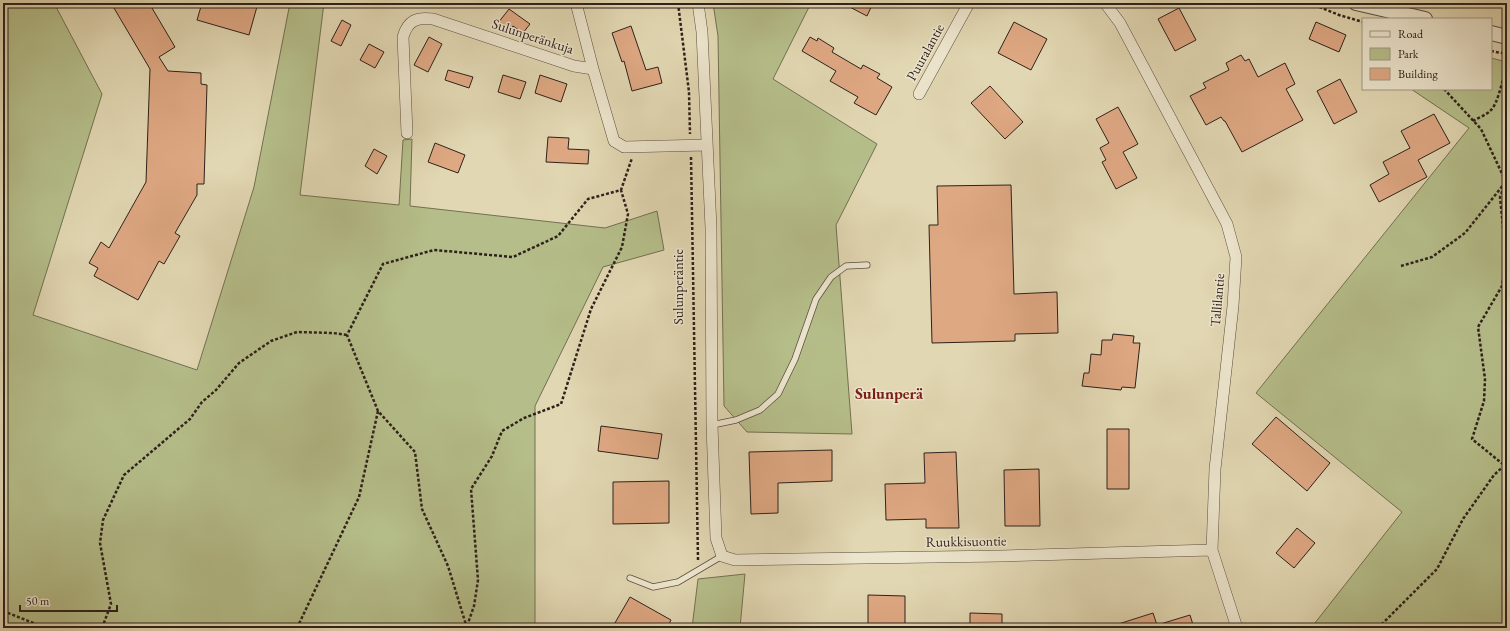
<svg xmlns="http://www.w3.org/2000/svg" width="1510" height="631" viewBox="0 0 1510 631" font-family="'EB Garamond',serif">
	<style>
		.green { fill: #b5be8a; stroke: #727052 }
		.building { fill: #dea883; stroke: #2e211b }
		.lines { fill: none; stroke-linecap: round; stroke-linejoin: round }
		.service-casing { stroke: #5b4e41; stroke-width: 7 }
		.minor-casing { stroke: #5b4e41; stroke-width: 12 }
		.tertiary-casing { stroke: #5b4e41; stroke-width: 16 }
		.path { stroke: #2e211b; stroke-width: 2.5; stroke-dasharray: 3 2; stroke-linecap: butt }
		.service { stroke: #ece5cd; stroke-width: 5.5 }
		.minor { stroke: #ece5cd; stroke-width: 11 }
		.tertiary { stroke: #ece5cd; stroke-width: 14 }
		.labels { text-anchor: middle; stroke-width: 3; stroke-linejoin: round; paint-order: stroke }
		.street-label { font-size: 14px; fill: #2e211b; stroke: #ece5cd }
		.quarter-label { font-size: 16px; font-weight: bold; fill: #7a1f14; stroke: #ece5cd }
	</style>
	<rect width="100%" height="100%" fill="#e1d7b2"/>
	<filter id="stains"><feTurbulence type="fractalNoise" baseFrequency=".005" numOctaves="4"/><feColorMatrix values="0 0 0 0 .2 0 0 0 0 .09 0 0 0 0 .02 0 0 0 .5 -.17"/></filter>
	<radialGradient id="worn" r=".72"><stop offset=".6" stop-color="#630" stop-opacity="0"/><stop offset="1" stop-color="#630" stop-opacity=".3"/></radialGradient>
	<path class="green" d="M 3,3 L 54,3 L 102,94 L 33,315 L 197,370 L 254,187 L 290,3 L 324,3 L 300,195 L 399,205 L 403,140 L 412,139 L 410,206 L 605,228 L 657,211 L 664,250 L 603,267 L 535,406 L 535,628 L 3,628 Z
		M 713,3 L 811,3 L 773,79 L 877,144 L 836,225 L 852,434 L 747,432 L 724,406 L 718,36 Z
		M 1491,58 L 1507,62 L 1507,628 L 1311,628 L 1402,512 L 1256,393 L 1469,128 L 1411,89 L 1491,89 Z
		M 745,574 L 740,628 L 692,628 L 698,579 Z"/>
	<path class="building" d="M 111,3 L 149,3 L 175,47 L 159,57 L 168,71 L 201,73 L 201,84 L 207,85 L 204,184 L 197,184 L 197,195 L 175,233 L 180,236 L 164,264 L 159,261 L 138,300 L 94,276 L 98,268 L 89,263 L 101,242 L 109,248 L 146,182 L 150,69 Z
		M 202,3 L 258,3 L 249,35 L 197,20 Z
		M 842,3 L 873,3 L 867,16 Z
		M 1179,8 L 1196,40 L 1175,51 L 1158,19 Z
		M 509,9 L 530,24 L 523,33 L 513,26 L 509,31 L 498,23 Z
		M 342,20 L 351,25 L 341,46 L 331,41 Z
		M 1014,22 L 1047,39 L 1031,70 L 998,53 Z
		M 1316,22 L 1346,35 L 1339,52 L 1309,39 Z
		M 631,26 L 646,70 L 658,67 L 662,83 L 632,91 L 624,61 L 622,62 L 612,33 Z
		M 429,37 L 442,44 L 428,72 L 414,65 Z
		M 810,37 L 817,41 L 818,38 L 834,48 L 832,52 L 861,69 L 863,65 L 880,74 L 877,78 L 892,87 L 876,115 L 854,103 L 858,97 L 830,81 L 836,71 L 802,51 Z
		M 369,44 L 384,52 L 375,68 L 360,60 Z
		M 1241,55 L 1245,61 L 1249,59 L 1258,77 L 1285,63 L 1295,84 L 1286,89 L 1303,120 L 1242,152 L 1225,121 L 1224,121 L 1221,117 L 1206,125 L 1190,96 L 1206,88 L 1203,83 L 1229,70 L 1226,63 Z
		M 448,70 L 473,77 L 469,88 L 445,80 Z
		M 503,75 L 526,82 L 520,99 L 498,92 Z
		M 540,75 L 567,84 L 561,102 L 535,93 Z
		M 1340,79 L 1357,112 L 1334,124 L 1317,91 Z
		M 990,86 L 1023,122 L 1005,139 L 971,103 Z
		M 1118,107 L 1138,144 L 1123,152 L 1137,178 L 1116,189 L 1102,162 L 1106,160 L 1100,148 L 1109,143 L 1096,119 Z
		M 1434,114 L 1450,143 L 1418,160 L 1427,177 L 1379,202 L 1370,185 L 1389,174 L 1383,162 L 1410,148 L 1401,131 Z
		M 548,137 L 569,138 L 568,149 L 589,150 L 588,164 L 546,162 Z
		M 435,143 L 465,155 L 458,173 L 428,162 Z
		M 374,149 L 387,156 L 377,174 L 365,166 Z
		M 1011,185 L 1014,294 L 1057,292 L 1058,333 L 1015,334 L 1015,341 L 932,343 L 929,225 L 938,225 L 937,186 Z
		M 1113,334 L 1134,336 L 1133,343 L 1140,343 L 1135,388 L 1122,387 L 1121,390 L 1082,386 L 1084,373 L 1089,373 L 1091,354 L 1101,355 L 1102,340 L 1112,340 Z
		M 1276,417 L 1330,463 L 1307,491 L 1252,444 Z
		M 601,426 L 662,434 L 658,459 L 598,451 Z
		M 1107,429 L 1129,429 L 1129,489 L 1107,489 Z
		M 832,450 L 832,481 L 778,483 L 778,513 L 751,514 L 749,452 Z
		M 956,452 L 959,528 L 926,528 L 926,519 L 886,520 L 885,484 L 925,483 L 924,453 Z
		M 1039,469 L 1040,526 L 1005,526 L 1004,470 Z
		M 669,481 L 669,523 L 613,524 L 613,482 Z
		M 1297,528 L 1315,543 L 1294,568 L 1276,553 Z
		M 868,595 L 905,596 L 905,628 L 868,628 Z
		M 630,597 L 671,620 L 667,628 L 612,628 Z
		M 970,613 L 1002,614 L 1002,628 L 970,628 Z
		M 1153,613 L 1157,625 L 1190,615 L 1194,628 L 1113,628 L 1112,626 Z"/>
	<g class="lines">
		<g class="service-casing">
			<path id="service" d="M 712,425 L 736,420 L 760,410 L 778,394 L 795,359 L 816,299 L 831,277 L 846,266 L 867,265
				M 630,578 L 653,587 L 678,582 L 722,556"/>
		</g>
		<g class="minor-casing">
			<path id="minor" d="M 576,3 L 593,69
				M 698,3 L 702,32 L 711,228 L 712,425 L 716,538 L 722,556 L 735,560 L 1002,556 L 1212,550
				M 1105,3 L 1120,23 L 1227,224 L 1236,257 L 1233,306 L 1215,469 L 1212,550 L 1237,628
				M 919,94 L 969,3
				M 407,133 L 403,37 C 408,20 417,17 433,19 L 574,66 L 593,69 L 614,141 L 624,147 L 707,145"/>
		</g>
		<g class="tertiary-casing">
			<path id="tertiary" d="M 1356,3 L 1425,19
				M 1491,33 L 1507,37"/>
		</g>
		<path class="path" d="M 678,3 L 689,92 L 690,134
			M 1310,3 L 1339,15 L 1363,22
			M 1491,51 L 1507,54
			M 1444,89 L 1481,129 L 1506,182
			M 1473,121 C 1478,118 1486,115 1490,111 C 1499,103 1501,81 1507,69
			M 691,157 L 698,560
			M 1506,182 L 1500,197 L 1506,257 L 1502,286 L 1478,327 L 1485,379 L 1484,401 L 1472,439 L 1504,465 L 1507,484
			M 1401,266 L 1432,257 L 1465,233 L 1504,184
			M 3,611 L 46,628
			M 467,626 L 474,606 L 478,580 L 471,489 L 492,456 L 502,431 L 524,418 L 561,404 L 591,309 L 622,247 L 628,214 L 621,190
			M 102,628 L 111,604 L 100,543 L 103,520 L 124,475 L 190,419 L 202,402 L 216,390 L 239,363 L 271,341 L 297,332 L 333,333 L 347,335
			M 297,628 L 359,497 L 378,411
			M 467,628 L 448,566 L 422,509 L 415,452 L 378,411 L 347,335 L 383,264 L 434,250 L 513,257 L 558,236 L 588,199 L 621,190 L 632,158
			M 1378,628 L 1437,569 L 1463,519 L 1494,475 L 1507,463"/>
		<use href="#service" class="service"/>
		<use href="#minor" class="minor"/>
		<use href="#tertiary" class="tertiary"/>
	</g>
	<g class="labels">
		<g class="street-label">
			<text transform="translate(533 36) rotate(18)" y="5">Sulunperänkuja</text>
			<text transform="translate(925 52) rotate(-61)" y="5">Puuralantie</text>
			<text transform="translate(678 287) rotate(-90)" y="5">Sulunperäntie</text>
			<text transform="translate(1217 300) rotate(-85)" y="5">Tallilantie</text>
			<text transform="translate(966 541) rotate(-1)" y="5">Ruukkisuontie</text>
		</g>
		<g class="quarter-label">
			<text x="889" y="399">Sulunperä</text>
		</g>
	</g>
	<rect width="1510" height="631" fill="none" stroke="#e1d7b2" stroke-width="16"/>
	<rect x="4" y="4" width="1502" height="623" fill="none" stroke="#2e211b" stroke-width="2"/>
	<rect x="8" y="8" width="1494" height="615" fill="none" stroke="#2e211b"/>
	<rect x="1362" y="18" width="130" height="72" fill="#ece5cd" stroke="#a09786"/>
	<rect x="1370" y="31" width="20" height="6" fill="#ece5cd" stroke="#a09786"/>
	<text x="1398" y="38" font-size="12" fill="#2e211b">Road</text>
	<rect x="1370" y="48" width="20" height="12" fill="#b5be8a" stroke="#a09786"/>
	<text x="1398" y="58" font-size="12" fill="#2e211b">Park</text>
	<rect x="1370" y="68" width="20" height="12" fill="#dea883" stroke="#a09786"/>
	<text x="1398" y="78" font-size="12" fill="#2e211b">Building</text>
	<path d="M20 605v6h97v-6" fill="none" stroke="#2e211b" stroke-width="2"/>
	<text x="26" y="605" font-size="12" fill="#2e211b" stroke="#ece5cd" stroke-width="3" paint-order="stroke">50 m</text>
	<rect width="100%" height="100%" filter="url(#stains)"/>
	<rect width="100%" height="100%" fill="url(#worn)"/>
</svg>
